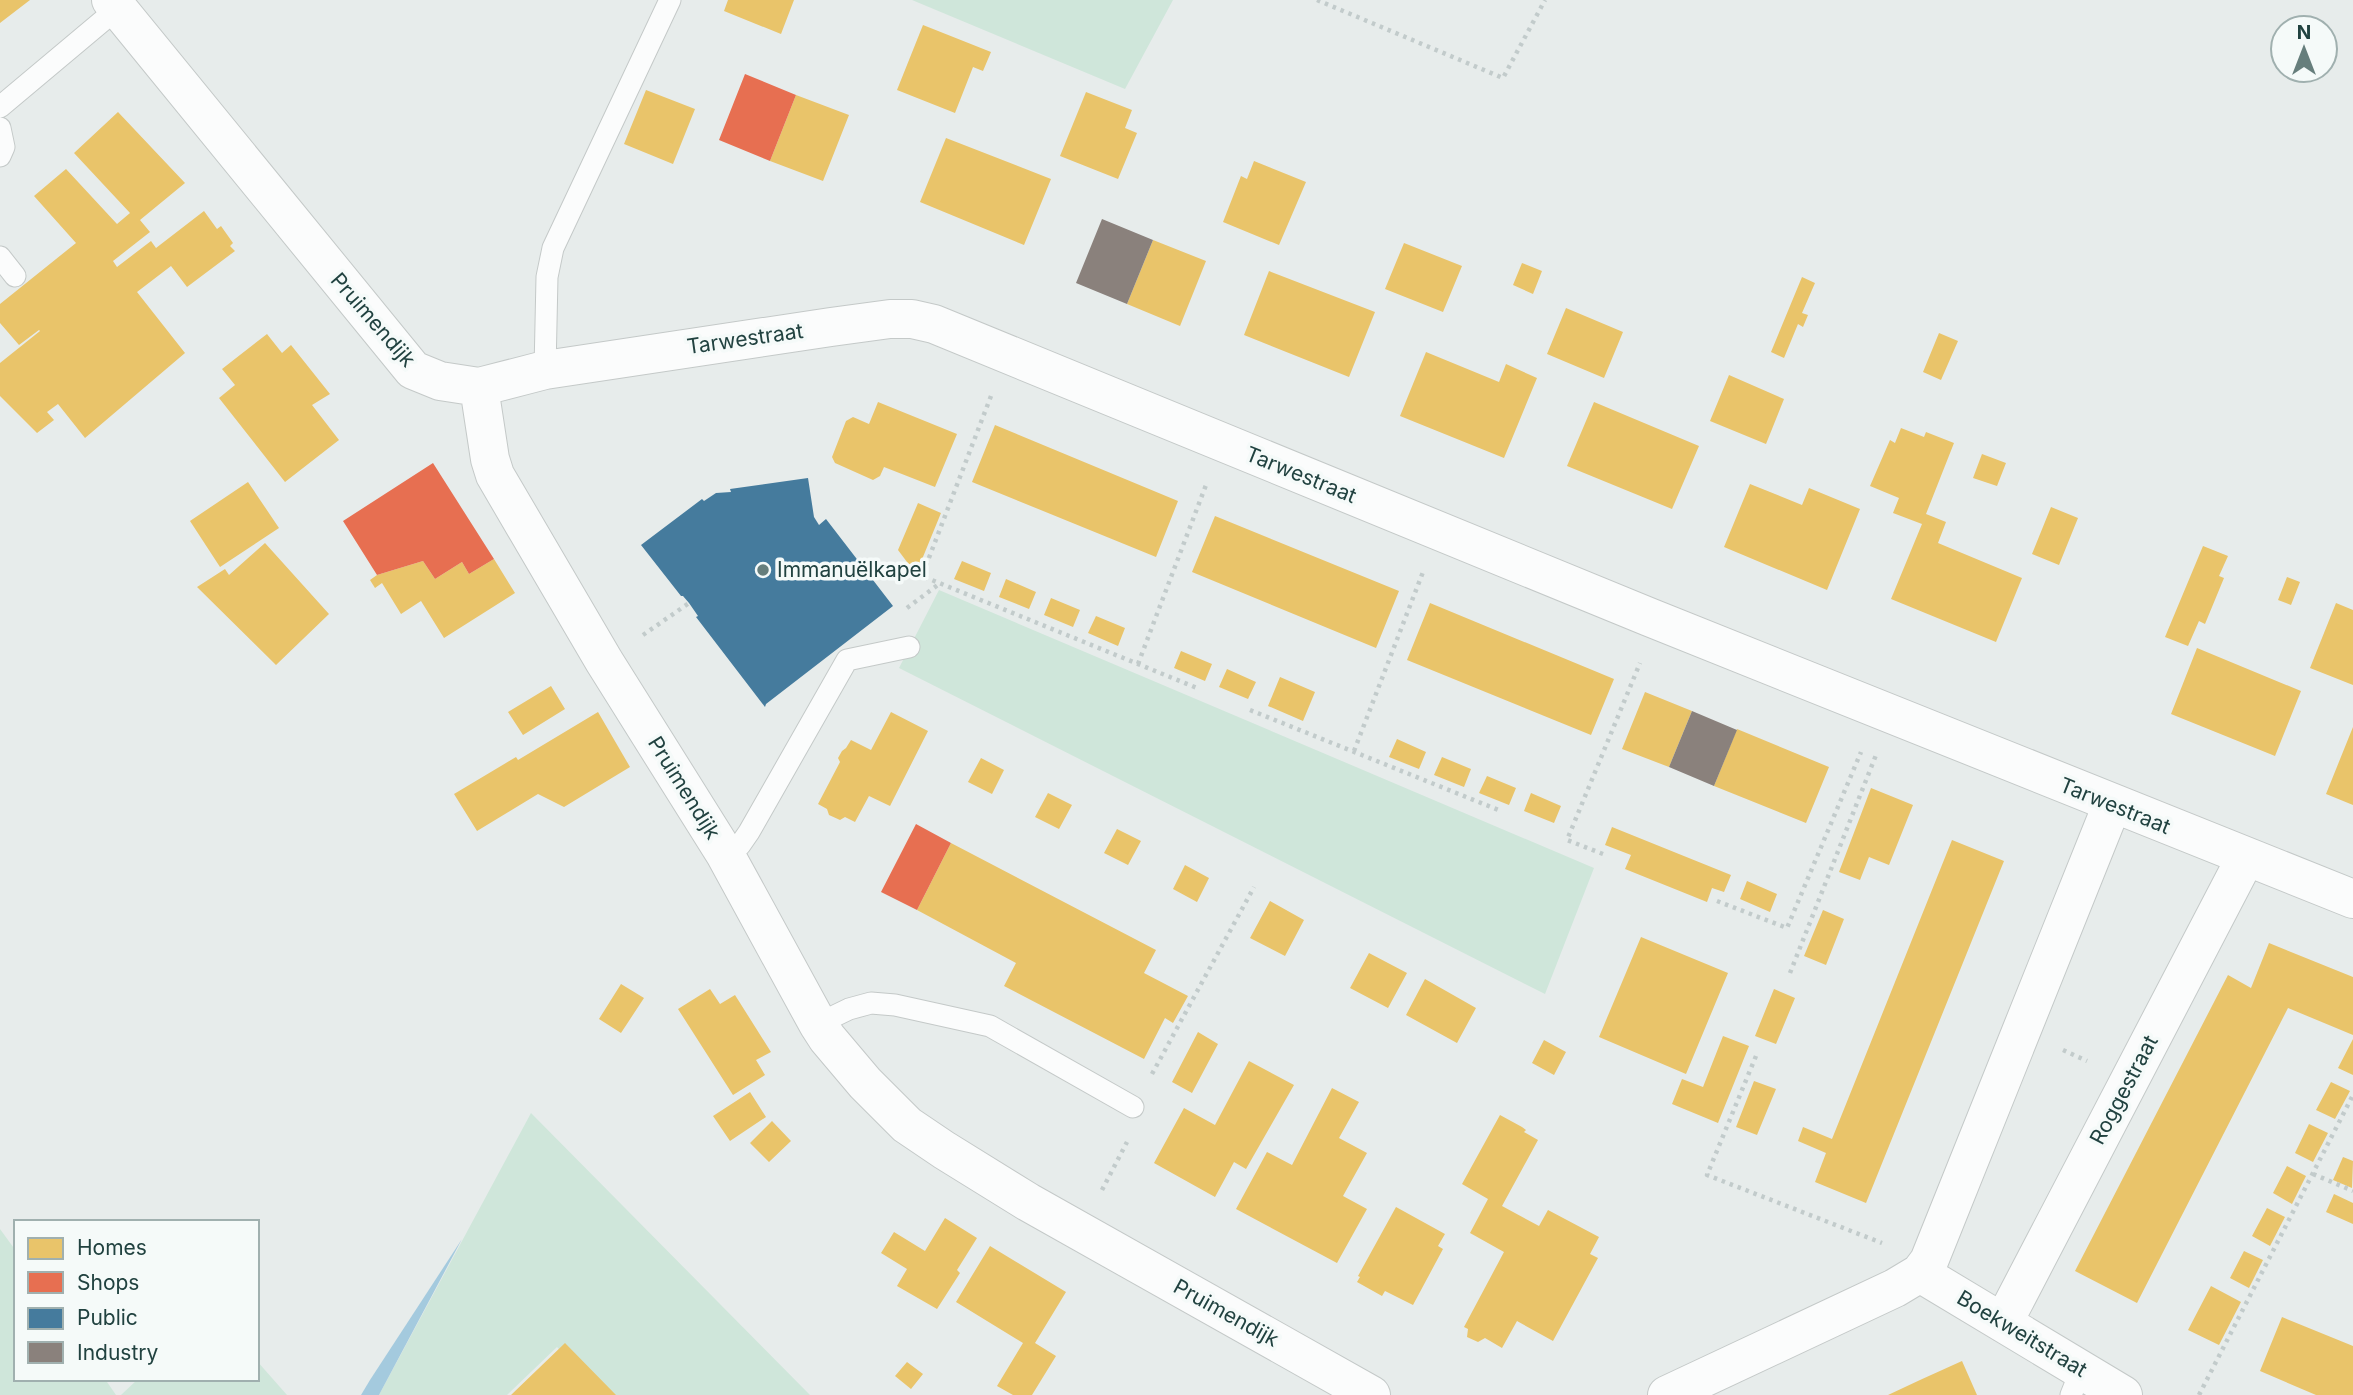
<svg xmlns="http://www.w3.org/2000/svg" width="2353" height="1395" viewBox="0 0 2353 1395" font-family="Inter,sans-serif">
	<style>
		.green { fill: #cfe6da }
		.water { fill: #a4cade }
		.homes { fill: #e9c46a }
		.shops { fill: #e76f51 }
		.public { fill: #457b9d }
		.industry { fill: #8a817c }
		.lines { fill: none; stroke-linecap: round; stroke-linejoin: round }
		.lane-casing { stroke: #c4c9c8; stroke-width: 23 }
		.street-casing { stroke: #c4c9c8; stroke-width: 40 }
		.path { stroke: #c2cbcb; stroke-width: 4.5; stroke-dasharray: 3.5 5; stroke-linecap: butt }
		.lane { stroke: #fbfcfc; stroke-width: 21 }
		.street { stroke: #fbfcfc; stroke-width: 38 }
		.poi-dot { fill: #667e7c; stroke: #f5faf9; stroke-width: 2.5 }
		.labels { text-anchor: middle; stroke-width: 7; stroke-linejoin: round; paint-order: stroke }
		.street-label { font-size: 21px; fill: #214240; stroke: #f5faf9 }
		.poi-label { font-size: 21px; fill: #214240; stroke: #f5faf9; text-anchor: start }
	</style>
	<rect width="100%" height="100%" fill="#e7eceb"/>
	<path class="green" d="M 912,0 L 1173,0 L 1125,89 Z
		M 939,590 L 1594,868 L 1545,994 L 899,668 Z
		M 531,1113 L 810,1395 L 603,1395 L 557,1347 L 507,1395 L 379,1395 Z
		M 0,1229 L 16,1251 L 16,1379 L 105,1379 L 116,1395 L 0,1395 Z
		M 257,1361 L 287,1395 L 121,1395 L 138,1379 L 257,1379 Z"/>
	<path class="water" d="M 462,1239 L 379,1395 L 361,1395 L 370,1380 Z"/>
	<path class="homes" d="M 0,0 L 30,0 L 0,23 Z
		M 728,0 L 794,0 L 781,34 L 724,11 Z
		M 923,25 L 991,52 L 983,71 L 973,67 L 955,113 L 897,90 Z
		M 646,90 L 695,109 L 673,164 L 624,144 Z
		M 1086,92 L 1132,110 L 1125,128 L 1137,133 L 1118,179 L 1060,156 Z
		M 796,95 L 849,115 L 823,181 L 770,161 Z
		M 118,112 L 185,183 L 140,220 L 150,232 L 113,261 L 117,267 L 151,241 L 156,248 L 204,211 L 217,229 L 221,226 L 233,243 L 230,246 L 235,251 L 187,287 L 171,266 L 137,292 L 185,353 L 85,438 L 58,404 L 47,412 L 54,420 L 37,433 L 0,396 L 0,363 L 40,331 L 39,330 L 19,345 L 0,323 L 0,304 L 76,243 L 34,196 L 66,169 L 117,224 L 130,213 L 74,153 Z
		M 946,138 L 1051,179 L 1024,245 L 920,202 Z
		M 1254,161 L 1306,182 L 1279,245 L 1223,222 L 1241,176 L 1247,179 Z
		M 1153,240 L 1206,261 L 1180,326 L 1127,304 Z
		M 1404,243 L 1462,266 L 1443,312 L 1385,289 Z
		M 1522,263 L 1542,271 L 1533,294 L 1513,285 Z
		M 1269,271 L 1375,312 L 1349,377 L 1244,335 Z
		M 1802,277 L 1815,283 L 1802,313 L 1808,315 L 1803,327 L 1798,324 L 1784,358 L 1771,352 Z
		M 1566,308 L 1623,332 L 1604,378 L 1547,354 Z
		M 1939,333 L 1958,341 L 1941,380 L 1923,372 Z
		M 267,334 L 282,353 L 291,345 L 330,394 L 312,405 L 339,440 L 285,482 L 219,398 L 235,385 L 222,369 Z
		M 1426,352 L 1499,382 L 1506,364 L 1537,378 L 1504,458 L 1400,416 Z
		M 1729,375 L 1784,399 L 1766,444 L 1710,421 Z
		M 878,402 L 957,434 L 935,487 L 884,467 L 880,476 L 873,480 L 835,463 L 832,457 L 846,421 L 853,417 L 869,424 Z
		M 1594,402 L 1699,446 L 1672,509 L 1567,466 Z
		M 995,425 L 1178,501 L 1156,557 L 972,482 Z
		M 1901,428 L 1924,437 L 1926,432 L 1954,443 L 1926,514 L 1946,522 L 1938,543 L 2022,578 L 1996,642 L 1891,599 L 1922,524 L 1893,513 L 1899,498 L 1870,486 L 1890,440 L 1895,443 Z
		M 1982,454 L 2006,463 L 1997,486 L 1973,478 Z
		M 248,482 L 279,528 L 220,567 L 190,521 Z
		M 1750,484 L 1802,505 L 1809,488 L 1860,509 L 1827,590 L 1724,547 Z
		M 918,503 L 941,513 L 916,574 L 898,550 Z
		M 2051,507 L 2078,518 L 2059,565 L 2032,554 Z
		M 1215,516 L 1399,591 L 1376,648 L 1192,572 Z
		M 265,543 L 329,614 L 276,665 L 197,587 L 225,569 L 229,575 Z
		M 2203,546 L 2228,556 L 2219,576 L 2224,578 L 2205,624 L 2199,621 L 2188,646 L 2165,637 Z
		M 494,559 L 515,593 L 444,638 L 421,601 L 401,614 L 382,583 L 375,588 L 370,580 L 377,575 L 423,561 L 435,579 L 462,562 L 469,574 Z
		M 962,561 L 991,573 L 984,591 L 954,579 Z
		M 2287,577 L 2300,582 L 2291,605 L 2278,600 Z
		M 1006,579 L 1036,592 L 1029,609 L 999,597 Z
		M 1051,598 L 1080,610 L 1073,627 L 1044,615 Z
		M 1430,603 L 1614,679 L 1591,735 L 1407,660 Z
		M 2336,603 L 2353,610 L 2353,685 L 2310,668 Z
		M 1096,616 L 1125,628 L 1118,646 L 1088,633 Z
		M 2197,648 L 2301,691 L 2275,756 L 2171,714 Z
		M 1181,651 L 1212,664 L 1205,681 L 1174,668 Z
		M 1227,669 L 1256,682 L 1248,699 L 1219,687 Z
		M 1280,677 L 1315,692 L 1303,721 L 1268,706 Z
		M 551,686 L 565,709 L 523,735 L 508,712 Z
		M 1645,692 L 1692,711 L 1669,767 L 1622,749 Z
		M 598,712 L 630,767 L 564,807 L 538,794 L 477,831 L 454,794 L 516,757 L 518,760 Z
		M 891,712 L 928,731 L 890,806 L 869,796 L 855,822 L 845,817 L 840,820 L 829,815 L 827,809 L 818,804 L 840,762 L 838,758 L 842,751 L 846,748 L 851,740 L 871,750 Z
		M 2353,727 L 2353,805 L 2326,794 Z
		M 1737,729 L 1829,767 L 1806,823 L 1714,786 Z
		M 1397,739 L 1426,752 L 1419,769 L 1389,757 Z
		M 1442,757 L 1471,769 L 1464,787 L 1434,775 Z
		M 981,758 L 1004,770 L 992,794 L 968,782 Z
		M 1487,776 L 1516,788 L 1509,805 L 1479,793 Z
		M 1871,788 L 1913,805 L 1889,865 L 1869,857 L 1860,880 L 1839,872 Z
		M 1048,793 L 1072,805 L 1059,829 L 1035,817 Z
		M 1531,793 L 1561,806 L 1554,823 L 1524,811 Z
		M 1612,827 L 1731,875 L 1724,892 L 1712,888 L 1707,902 L 1625,869 L 1631,855 L 1605,845 Z
		M 1117,829 L 1141,841 L 1128,865 L 1104,853 Z
		M 1952,840 L 2004,861 L 1866,1203 L 1815,1182 L 1826,1153 L 1798,1141 L 1803,1127 L 1832,1139 Z
		M 951,843 L 1156,950 L 1144,973 L 1188,996 L 1173,1023 L 1165,1018 L 1144,1059 L 1004,986 L 1016,963 L 917,910 Z
		M 1185,865 L 1209,878 L 1197,902 L 1173,889 Z
		M 1747,881 L 1777,894 L 1770,912 L 1740,899 Z
		M 1270,901 L 1304,920 L 1285,956 L 1250,938 Z
		M 1823,910 L 1844,919 L 1826,965 L 1804,956 Z
		M 1641,937 L 1728,973 L 1686,1074 L 1599,1037 Z
		M 2269,943 L 2353,977 L 2353,1035 L 2288,1008 L 2137,1303 L 2075,1271 L 2228,975 L 2251,988 Z
		M 1369,953 L 1407,973 L 1388,1008 L 1350,988 Z
		M 1425,979 L 1476,1008 L 1457,1043 L 1406,1015 Z
		M 621,984 L 644,998 L 621,1033 L 599,1019 Z
		M 710,989 L 720,1004 L 735,995 L 771,1052 L 756,1060 L 765,1075 L 733,1095 L 678,1009 Z
		M 1774,989 L 1795,998 L 1776,1044 L 1755,1036 Z
		M 1198,1032 L 1218,1044 L 1192,1093 L 1172,1082 Z
		M 1723,1036 L 1749,1046 L 1718,1123 L 1672,1104 L 1682,1079 L 1703,1087 Z
		M 2353,1039 L 2353,1075 L 2338,1068 Z
		M 1544,1040 L 1566,1052 L 1554,1075 L 1532,1063 Z
		M 1249,1061 L 1294,1085 L 1246,1169 L 1234,1162 L 1215,1197 L 1154,1163 L 1184,1108 L 1215,1125 Z
		M 1754,1081 L 1776,1089 L 1757,1135 L 1736,1127 Z
		M 2331,1082 L 2350,1091 L 2335,1119 L 2316,1110 Z
		M 1332,1088 L 1359,1102 L 1339,1138 L 1367,1153 L 1343,1196 L 1367,1209 L 1337,1263 L 1236,1209 L 1267,1152 L 1292,1165 Z
		M 750,1092 L 766,1117 L 730,1141 L 713,1116 Z
		M 1500,1115 L 1522,1127 L 1526,1130 L 1524,1132 L 1538,1140 L 1502,1206 L 1539,1226 L 1548,1210 L 1599,1237 L 1590,1254 L 1598,1258 L 1553,1341 L 1517,1321 L 1502,1348 L 1485,1338 L 1478,1342 L 1467,1337 L 1468,1329 L 1464,1327 L 1504,1252 L 1470,1233 L 1488,1199 L 1462,1184 Z
		M 772,1121 L 791,1141 L 769,1162 L 750,1143 Z
		M 2309,1124 L 2328,1133 L 2313,1162 L 2295,1153 Z
		M 2343,1157 L 2353,1161 L 2352,1188 L 2333,1180 Z
		M 2287,1166 L 2306,1176 L 2292,1204 L 2273,1193 Z
		M 2334,1194 L 2353,1203 L 2353,1224 L 2326,1212 Z
		M 1396,1207 L 1445,1234 L 1438,1246 L 1443,1249 L 1413,1305 L 1385,1291 L 1382,1296 L 1357,1282 L 1360,1277 L 1358,1276 Z
		M 2267,1208 L 2285,1217 L 2270,1246 L 2252,1236 Z
		M 945,1218 L 977,1238 L 957,1270 L 960,1273 L 937,1309 L 897,1286 L 907,1269 L 881,1253 L 894,1232 L 925,1251 Z
		M 990,1246 L 1066,1292 L 1035,1343 L 1056,1356 L 1032,1395 L 1013,1395 L 997,1386 L 1023,1343 L 956,1302 Z
		M 2244,1251 L 2263,1260 L 2249,1288 L 2230,1278 Z
		M 2211,1286 L 2241,1302 L 2219,1345 L 2188,1330 Z
		M 2282,1317 L 2353,1346 L 2353,1395 L 2316,1395 L 2260,1371 Z
		M 565,1343 L 616,1395 L 511,1395 Z
		M 1962,1361 L 1977,1395 L 1888,1395 L 1920,1380 Z
		M 907,1362 L 923,1374 L 911,1389 L 895,1376 Z"/>
	<path class="shops" d="M 745,74 L 796,95 L 770,161 L 719,140 Z
		M 433,463 L 494,559 L 469,574 L 462,562 L 435,579 L 423,561 L 377,575 L 343,521 Z
		M 916,824 L 951,843 L 917,910 L 881,892 Z"/>
	<path class="public" d="M 808,478 L 814,517 L 819,525 L 826,519 L 893,606 L 766,704 L 765,707 L 696,617 L 698,616 L 689,603 L 683,596 L 681,596 L 641,545 L 702,499 L 704,501 L 716,493 L 731,492 L 730,489 Z"/>
	<path class="industry" d="M 1102,219 L 1153,240 L 1127,304 L 1076,283 Z
		M 1692,711 L 1737,730 L 1714,786 L 1669,767 Z"/>
	<g class="lines">
		<g class="lane-casing">
			<path id="lane" d="M 0,107 L 118,8
				M 0,128 L 4,147 L 0,156
				M 0,257 L 15,276
				M 545,370 L 547,277 L 553,248 L 670,0
				M 725,854 L 740,845 L 749,832 L 847,660 L 909,647
				M 818,1024 L 849,1009 L 871,1003 L 895,1005 L 990,1026 L 1133,1107
				M 2071,1395 L 2081,1370"/>
		</g>
		<g class="street-casing">
			<path id="street" d="M 111,0 L 413,370 L 440,381 L 479,387 L 545,370 L 831,327 L 890,319 L 912,319 L 934,324 L 1649,617 L 2353,899
				M 479,387 L 490,459 L 495,475 L 604,661 L 725,854 L 818,1024 L 827,1038 L 865,1083 L 907,1125 L 944,1150 L 1028,1202 L 1371,1395
				M 1920,1273 L 2123,1395
				M 2003,1323 L 2246,857
				M 1667,1395 L 1895,1288 L 1920,1273 L 1929,1261 L 2112,805"/>
		</g>
		<path class="path" d="M 1317,0 L 1503,78 L 1545,0
			M 991,396 L 922,576 L 1197,688
			M 907,608 L 939,584
			M 643,635 L 689,603
			M 1138,664 L 1206,485
			M 1250,710 L 1501,811
			M 1354,751 L 1423,572
			M 1603,854 L 1567,840 L 1640,663
			M 1717,901 L 1787,928 L 1861,752
			M 1790,973 L 1876,755
			M 2063,1050 L 2087,1061
			M 1756,1056 L 1707,1175 L 1882,1243
			M 1152,1074 L 1254,887
			M 2313,1174 L 2353,1191
			M 1102,1190 L 1127,1142
			M 2199,1395 L 2353,1095"/>
		<use href="#lane" class="lane"/>
		<use href="#street" class="street"/>
	</g>
	<circle class="poi-dot" cx="763" cy="570" r="7"/>
	<g class="labels">
		<g class="street-label">
			<text transform="translate(373 320) rotate(49)" y="7">Pruimendijk</text>
			<text transform="translate(745 339) rotate(-8)" y="7">Tarwestraat</text>
			<text transform="translate(1301 475) rotate(22)" y="7">Tarwestraat</text>
			<text transform="translate(684 788) rotate(58)" y="7">Pruimendijk</text>
			<text transform="translate(2115 806) rotate(22)" y="7">Tarwestraat</text>
			<text transform="translate(2124 1090) rotate(-62)" y="7">Roggestraat</text>
			<text transform="translate(1226 1313) rotate(29)" y="7">Pruimendijk</text>
			<text transform="translate(2022 1334) rotate(31)" y="7">Boekweitstraat</text>
		</g>
		<g class="poi-label">
			<text x="777" y="577">Immanuëlkapel</text>
		</g>
	</g>
	<rect x="14" y="1220" width="245" height="161" fill="#f5faf9" stroke="#a0b0af" stroke-width="2"/>
	<rect x="28" y="1238" width="35" height="21" fill="#e9c46a" stroke="#a0b0af" stroke-width="2"/>
	<text x="77" y="1255" font-size="21" fill="#214240">Homes</text>
	<rect x="28" y="1272" width="35" height="21" fill="#e76f51" stroke="#a0b0af" stroke-width="2"/>
	<text x="77" y="1290" font-size="21" fill="#214240">Shops</text>
	<rect x="28" y="1308" width="35" height="21" fill="#457b9d" stroke="#a0b0af" stroke-width="2"/>
	<text x="77" y="1325" font-size="21" fill="#214240">Public</text>
	<rect x="28" y="1342" width="35" height="21" fill="#8a817c" stroke="#a0b0af" stroke-width="2"/>
	<text x="77" y="1360" font-size="21" fill="#214240">Industry</text>
	<g transform="translate(2304 49)"><circle r="33" fill="#f5faf9" stroke="#a0b0af" stroke-width="2"/>
	<path d="M0-5L12 26L0 18L-12 26Z" fill="#667e7c"/>
	<text y="-10" font-size="19" font-weight="bold" text-anchor="middle" fill="#214240">N</text>
	</g>
</svg>
